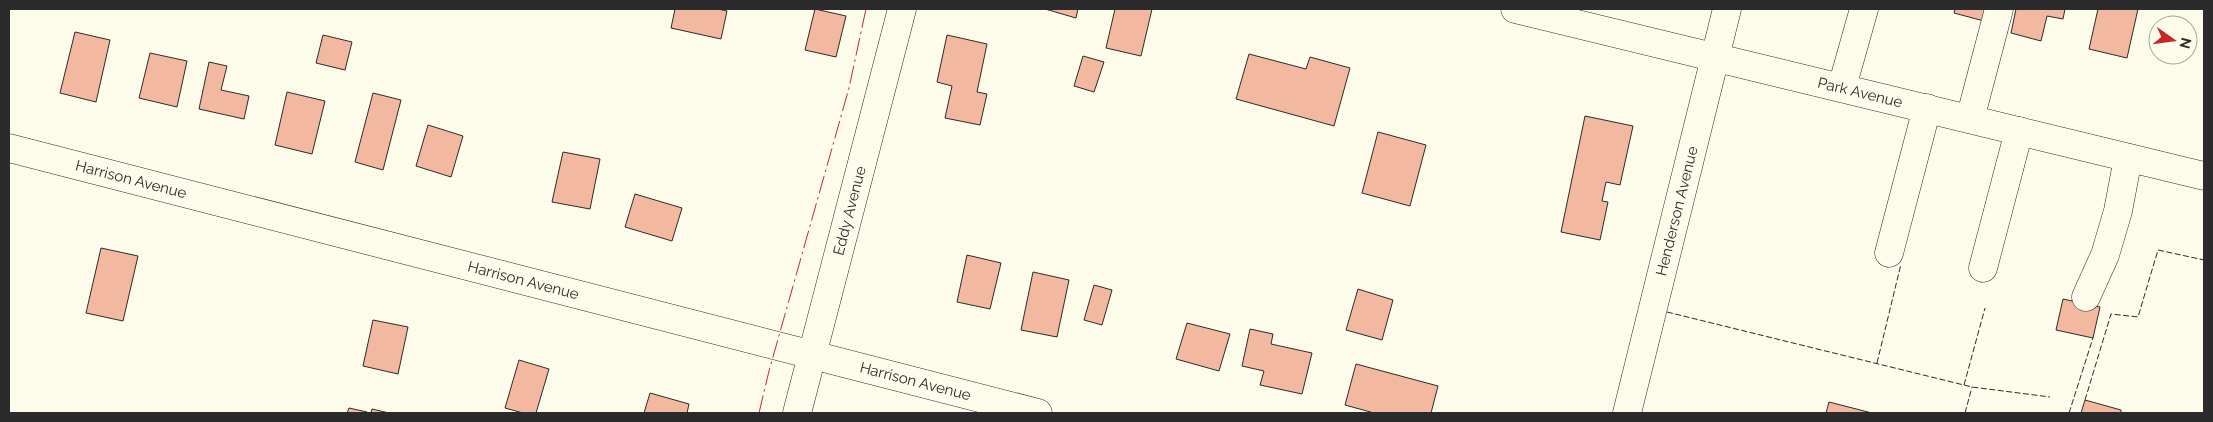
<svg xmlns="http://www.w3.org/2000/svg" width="2213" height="422" viewBox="0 0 2213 422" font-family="Raleway,sans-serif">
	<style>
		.building { fill: #f2b8a0; stroke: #2b2b2b }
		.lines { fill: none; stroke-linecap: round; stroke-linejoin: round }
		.minor-casing { stroke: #2b2b2b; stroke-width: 29 }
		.minor { stroke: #fdfbea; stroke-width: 28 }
		.fence { stroke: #2b2b2b; stroke-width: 1; stroke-dasharray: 6 2.5; stroke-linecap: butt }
		.power { stroke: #c62828; stroke-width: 1; stroke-dasharray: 18 4 2.5 4; stroke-linecap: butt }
		.labels { text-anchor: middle; stroke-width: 4; stroke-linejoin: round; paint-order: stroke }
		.street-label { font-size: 15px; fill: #2b2b2b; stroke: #fdfbea }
	</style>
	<rect width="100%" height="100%" fill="#fdfbea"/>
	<path class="building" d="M 675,9 L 718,9 L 727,11 L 721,39 L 671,28 Z
		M 815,9 L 846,16 L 836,57 L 805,50 Z
		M 1045,9 L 1078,9 L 1076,18 Z
		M 1115,9 L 1152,9 L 1141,56 L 1106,48 Z
		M 1955,9 L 1987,9 L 1984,21 L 1954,13 Z
		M 2016,9 L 2065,9 L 2063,19 L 2047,16 L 2041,41 L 2011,33 Z
		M 2098,9 L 2138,9 L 2127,58 L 2089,49 Z
		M 75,32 L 110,40 L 96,102 L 60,93 Z
		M 323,35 L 352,42 L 345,70 L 316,63 Z
		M 947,35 L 987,44 L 977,92 L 987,94 L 980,125 L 945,118 L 952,86 L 937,82 Z
		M 150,53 L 187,61 L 177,107 L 139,98 Z
		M 1249,54 L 1306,69 L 1310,57 L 1350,68 L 1334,126 L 1236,99 Z
		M 1083,56 L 1104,62 L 1094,92 L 1074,86 Z
		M 209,62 L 227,66 L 221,90 L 249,96 L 244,119 L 199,109 Z
		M 287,92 L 325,101 L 312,154 L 275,145 Z
		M 373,93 L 401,100 L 383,170 L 355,162 Z
		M 1585,116 L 1633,126 L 1620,185 L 1606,182 L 1602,201 L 1608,202 L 1600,240 L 1561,232 Z
		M 428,125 L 463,136 L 451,177 L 416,166 Z
		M 1378,132 L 1426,145 L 1410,206 L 1362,193 Z
		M 563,152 L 600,159 L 590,209 L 552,202 Z
		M 635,194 L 682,208 L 672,241 L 625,227 Z
		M 101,248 L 138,256 L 123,321 L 86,313 Z
		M 967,255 L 1001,263 L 990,309 L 957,302 Z
		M 1033,272 L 1069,280 L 1057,337 L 1021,330 Z
		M 1094,285 L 1112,290 L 1102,325 L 1084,320 Z
		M 1358,289 L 1393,300 L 1382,340 L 1346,330 Z
		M 2063,299 L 2100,307 L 2093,338 L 2056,330 Z
		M 373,320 L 408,327 L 398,374 L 363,366 Z
		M 1187,323 L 1230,334 L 1219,371 L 1176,359 Z
		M 1250,329 L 1273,334 L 1271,344 L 1312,353 L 1302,394 L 1260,385 L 1264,371 L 1242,366 Z
		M 519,360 L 549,369 L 536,413 L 523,413 L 505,408 Z
		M 1356,364 L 1438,386 L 1431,413 L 1374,413 L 1345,405 Z
		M 650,393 L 689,404 L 687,413 L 644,413 Z
		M 2085,400 L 2121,410 L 2121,413 L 2081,413 Z
		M 1829,402 L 1872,413 L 1826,413 Z
		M 349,408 L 367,412 L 366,413 L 347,413 Z
		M 372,409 L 389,413 L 371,413 Z"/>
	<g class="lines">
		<g class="minor-casing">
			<g id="minor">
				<path id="s1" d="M 1515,9 L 2204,176"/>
				<path d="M 1842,87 L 1864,9"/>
				<path d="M 1970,119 L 1999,9"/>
				<path id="s2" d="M 9,148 L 1038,413"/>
				<path d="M 1889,253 L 1927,108"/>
				<path d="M 1983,268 L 2019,131"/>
				<path d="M 2086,297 L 2105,255 L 2118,211 L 2128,158"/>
				<path id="s3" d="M 797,413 L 902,9"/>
				<path id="s4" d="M 1627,413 L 1727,9"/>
			</g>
		</g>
		<use href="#minor" class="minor"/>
		<path class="fence" d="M 1667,312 L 1972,387 L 2050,397
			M 1877,363 L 1901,264
			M 1964,385 L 1985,308
			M 2085,400 L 2111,314 L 2138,317 L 2158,250 L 2204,260
			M 1965,413 L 1972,387
			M 2069,413 L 2093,338"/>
		<path class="power" d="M 759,413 L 769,371 L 849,88 L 866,9"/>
	</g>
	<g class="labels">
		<g class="street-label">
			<text dy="5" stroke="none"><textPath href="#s1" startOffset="355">Park Avenue</textPath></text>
			<text dy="5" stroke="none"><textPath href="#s2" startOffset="126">Harrison Avenue</textPath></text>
			<text dy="5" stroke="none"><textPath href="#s3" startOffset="209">Eddy Avenue</textPath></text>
			<text dy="5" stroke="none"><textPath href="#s4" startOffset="208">Henderson Avenue</textPath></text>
			<text dy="5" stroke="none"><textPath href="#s2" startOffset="531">Harrison Avenue</textPath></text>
			<text dy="5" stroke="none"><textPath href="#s2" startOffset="936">Harrison Avenue</textPath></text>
		</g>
	</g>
	<rect width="2213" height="422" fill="none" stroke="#2b2b2b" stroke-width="20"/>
	<g transform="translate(2173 40) rotate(104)"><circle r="24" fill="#fdfbea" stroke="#a9a89e"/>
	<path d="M0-4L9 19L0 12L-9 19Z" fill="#c62828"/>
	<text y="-8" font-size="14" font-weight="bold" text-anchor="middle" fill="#2b2b2b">N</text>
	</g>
</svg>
